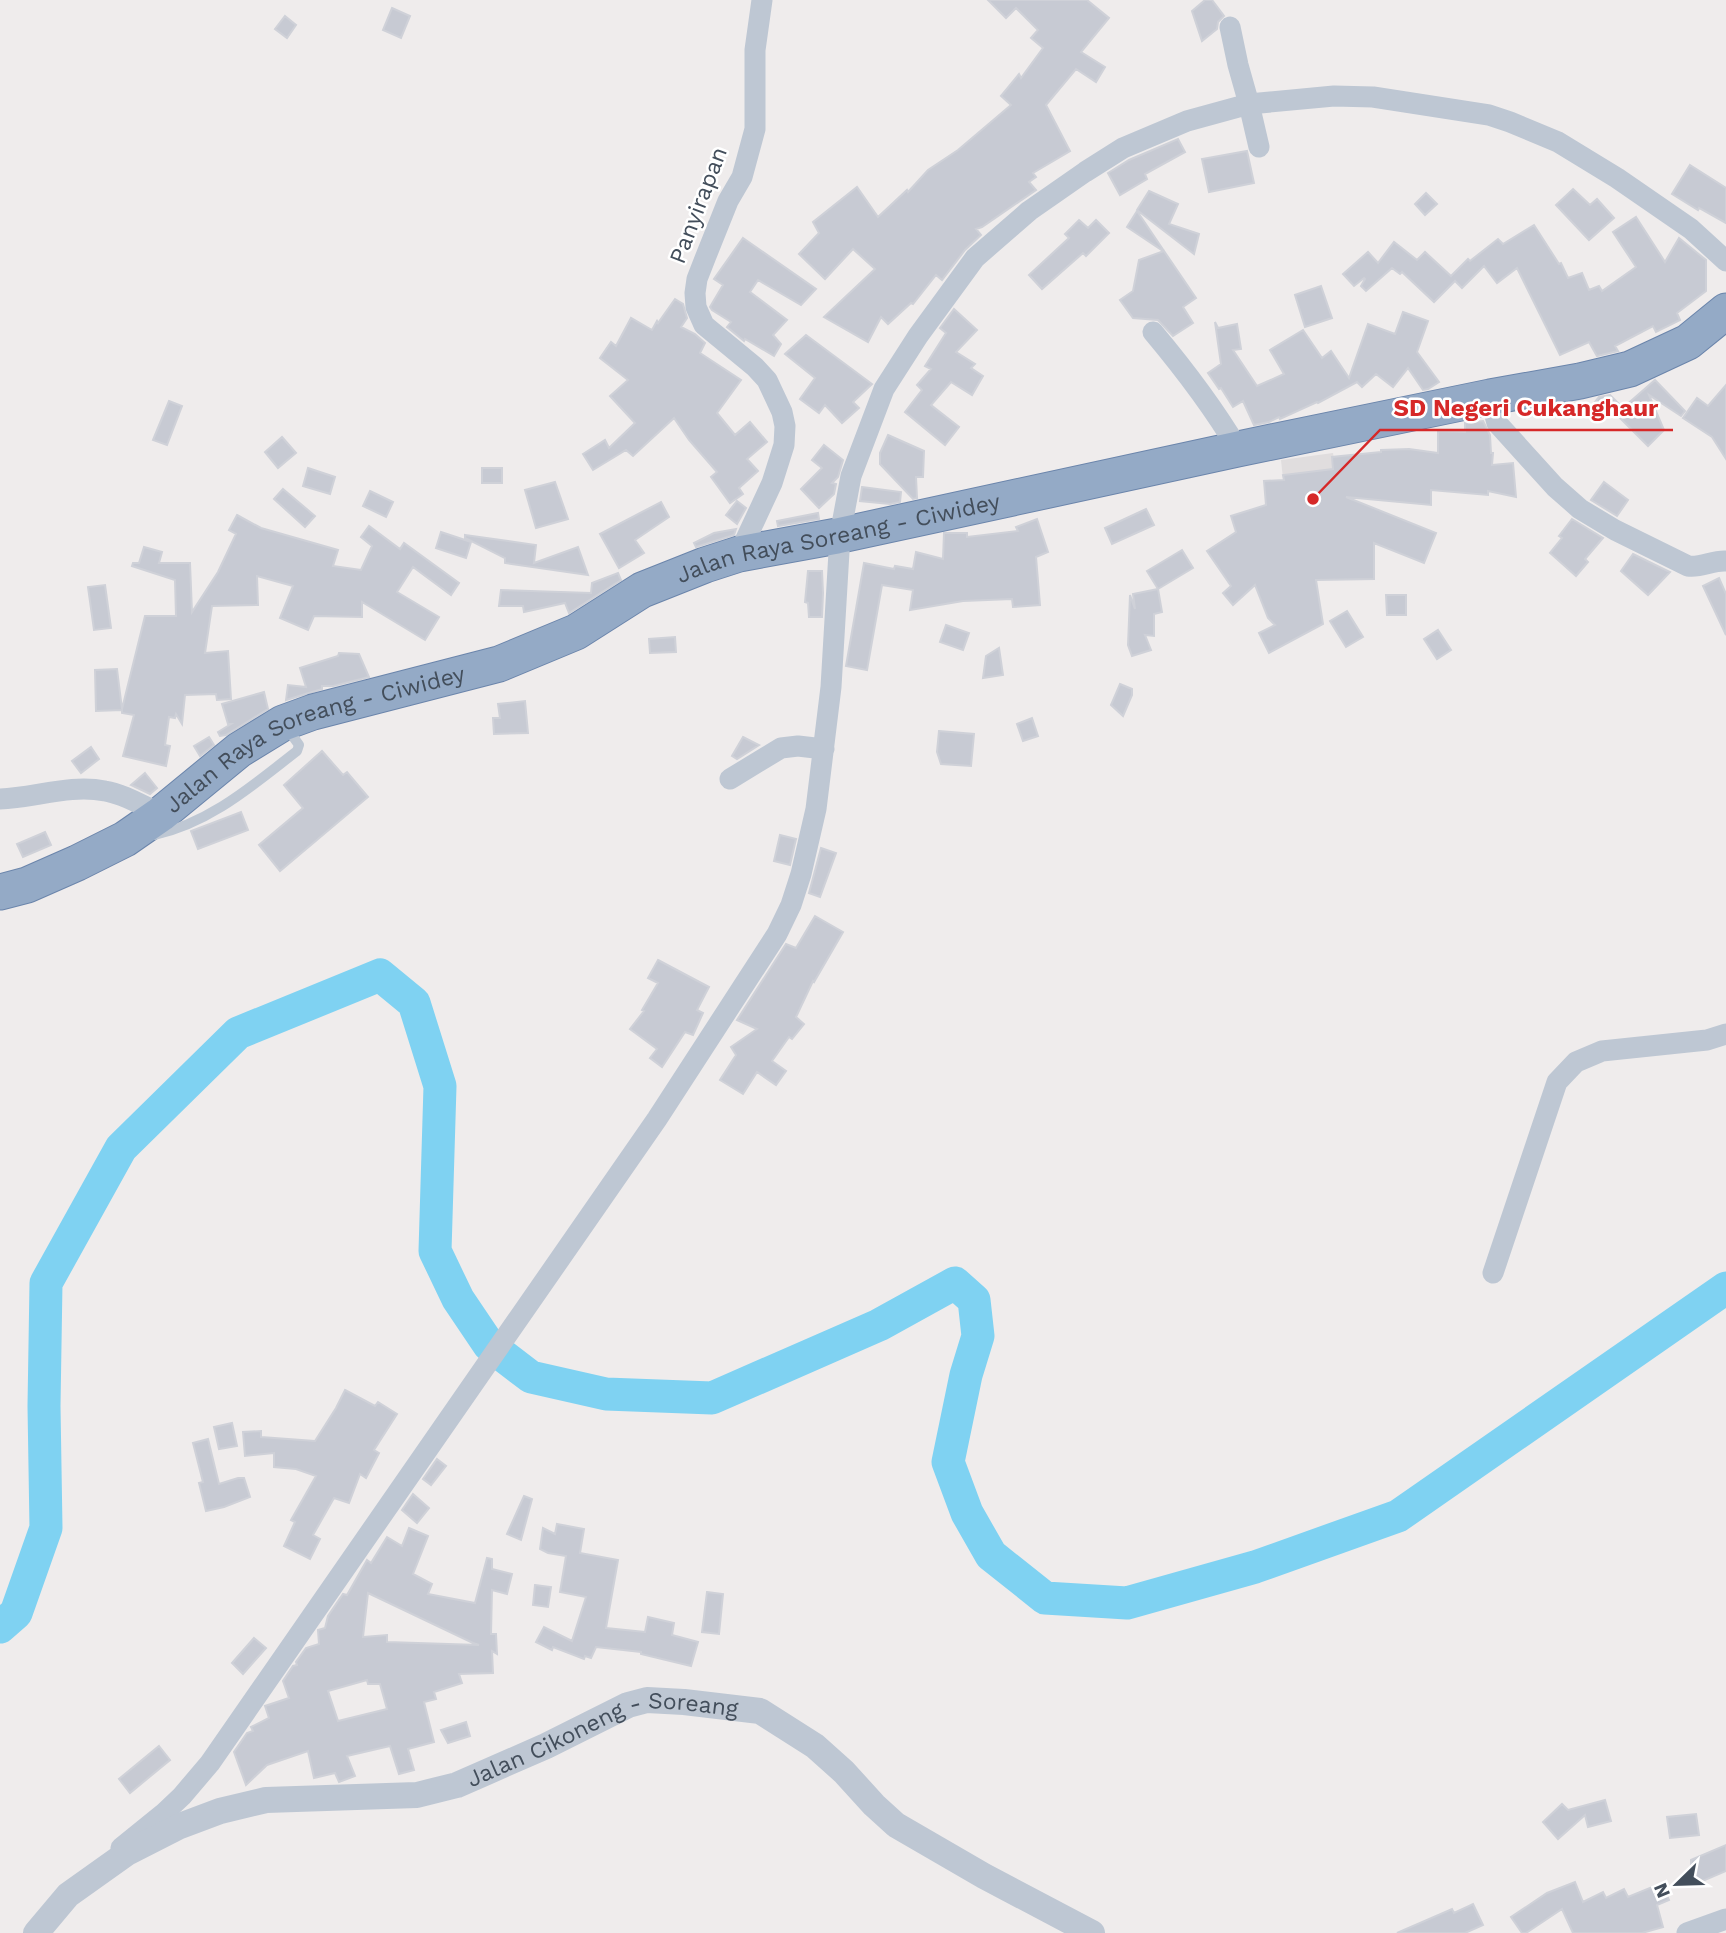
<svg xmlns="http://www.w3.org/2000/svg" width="1726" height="1933" viewBox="0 0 1726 1933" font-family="'Work Sans',sans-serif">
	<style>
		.education { fill: #e0ddde }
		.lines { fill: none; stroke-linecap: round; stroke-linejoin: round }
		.river { stroke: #7fd2f2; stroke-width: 33 }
		.building { fill: #c7cad3; stroke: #cfd1d8; stroke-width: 2; fill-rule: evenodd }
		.trunk-casing { stroke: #6b85ab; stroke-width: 37 }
		.service { stroke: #bec7d3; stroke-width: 10 }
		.minor { stroke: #bec7d3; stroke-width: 21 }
		.tertiary { stroke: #bec7d3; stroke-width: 26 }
		.trunk { stroke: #94aac6; stroke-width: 35 }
		.labels { text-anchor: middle; stroke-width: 5; stroke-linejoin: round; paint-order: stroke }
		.street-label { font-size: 23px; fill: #434e5b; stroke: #fff }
		.leader { fill: none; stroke: #d62828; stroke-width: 2.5 }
		.callout-dot { fill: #d62828; stroke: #fff; stroke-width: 2.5 }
		.callout-label { font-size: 24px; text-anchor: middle; font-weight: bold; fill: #d62828; stroke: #fff; stroke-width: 5; stroke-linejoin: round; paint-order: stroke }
	</style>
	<rect width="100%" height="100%" fill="#efecec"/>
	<path class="education" d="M 1333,453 L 1347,538 L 1290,544 L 1281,460 Z"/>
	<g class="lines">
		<path class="river" d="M 0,1627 L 16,1613 L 46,1528 L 44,1406 L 46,1283 L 121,1148 L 238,1033 L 380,975 L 414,1003 L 440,1086 L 435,1251 L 458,1299 L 489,1345 L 531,1377 L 606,1394 L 712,1398 L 879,1325 L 955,1283 L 974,1300 L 978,1336 L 966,1375 L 948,1462 L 967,1513 L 991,1555 L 1045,1598 L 1127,1603 L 1255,1567 L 1398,1516 L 1726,1288"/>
	</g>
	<path class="building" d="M 988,0 L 1087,0 L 1109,18 L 1081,52 L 1105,67 L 1096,82 L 1076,69 L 1046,105 L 1070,151 L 1033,173 L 1036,177 L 1029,182 L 1036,190 L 982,227 L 976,229 L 981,235 L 965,250 L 942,280 L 936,275 L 913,304 L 911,303 L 888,324 L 881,317 L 868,342 L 824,317 L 875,269 L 853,249 L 825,279 L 799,254 L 819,233 L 813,222 L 857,187 L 878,217 L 907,190 L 908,192 L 928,170 L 958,150 L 1011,105 L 1001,96 L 1019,74 L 1021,78 L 1043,48 L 1031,38 L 1038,30 L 1016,8 L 1006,18 Z
		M 1205,0 L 1212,0 L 1224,16 L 1218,22 L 1217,29 L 1202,41 L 1192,11 Z
		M 392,8 L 410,16 L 401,38 L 383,30 Z
		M 285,16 L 296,25 L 287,38 L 275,29 Z
		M 1178,139 L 1185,152 L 1145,174 L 1147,179 L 1120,195 L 1108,173 L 1129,160 Z
		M 1247,151 L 1254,183 L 1209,192 L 1202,159 Z
		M 1690,165 L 1726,188 L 1726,223 L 1699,208 L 1698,210 L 1672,194 Z
		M 1573,189 L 1590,205 L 1597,199 L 1614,218 L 1589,240 L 1556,205 Z
		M 1149,191 L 1178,204 L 1169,224 L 1199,234 L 1194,254 L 1137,210 Z
		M 1426,193 L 1437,204 L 1425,215 L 1415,204 Z
		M 1137,211 L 1164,251 L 1163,251 L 1127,227 Z
		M 1636,217 L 1665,262 L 1679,238 L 1706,260 L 1706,291 L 1677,313 L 1680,320 L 1656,332 L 1653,326 L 1615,346 L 1618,351 L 1597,356 L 1589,342 L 1560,355 L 1517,268 L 1497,283 L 1484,266 L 1462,288 L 1455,281 L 1434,302 L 1402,272 L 1400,274 L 1392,268 L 1366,291 L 1361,286 L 1365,279 L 1364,278 L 1354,286 L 1343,274 L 1368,252 L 1378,263 L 1394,242 L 1417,260 L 1425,252 L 1451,276 L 1468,259 L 1470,261 L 1498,239 L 1503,244 L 1534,225 L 1559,264 L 1561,263 L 1568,278 L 1582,273 L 1589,290 L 1599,286 L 1602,291 L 1636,267 L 1613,232 Z
		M 1079,220 L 1088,228 L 1096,220 L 1109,233 L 1086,256 L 1083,253 L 1042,289 L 1029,275 L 1069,238 L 1065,234 Z
		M 743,238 L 816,289 L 801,305 L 758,280 L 750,292 L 787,320 L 773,335 L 781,344 L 774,356 L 745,339 L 744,341 L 727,327 L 731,322 L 712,310 L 710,307 L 723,285 L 714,279 Z
		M 1164,251 L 1196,298 L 1183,307 L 1193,323 L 1173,336 L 1158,320 L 1133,318 L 1120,300 L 1133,291 L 1139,260 Z
		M 1321,286 L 1332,318 L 1305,327 L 1295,295 Z
		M 675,299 L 683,304 L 687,318 L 681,327 L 695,334 L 705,343 L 700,353 L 741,380 L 717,413 L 735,435 L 750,422 L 767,442 L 747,459 L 758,471 L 739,488 L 743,494 L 730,503 L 711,477 L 717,472 L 689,440 L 674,418 L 633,456 L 626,450 L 593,470 L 583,454 L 605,440 L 609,448 L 635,423 L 610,396 L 628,380 L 600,358 L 611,342 L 616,346 L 631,318 L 652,330 L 657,321 L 658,323 Z
		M 954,309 L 977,330 L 956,352 L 975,364 L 971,368 L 983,376 L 972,395 L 951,382 L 931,405 L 959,427 L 945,445 L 905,412 L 922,390 L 917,385 L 931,369 L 925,366 L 946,333 L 940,328 Z
		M 1403,312 L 1428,321 L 1417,352 L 1439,382 L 1428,389 L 1423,390 L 1408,368 L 1393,387 L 1376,374 L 1362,387 L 1357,382 L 1318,403 L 1317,402 L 1280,419 L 1279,417 L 1269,422 L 1254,425 L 1243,401 L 1233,407 L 1221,388 L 1219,389 L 1208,373 L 1221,364 L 1215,322 L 1218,328 L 1237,324 L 1241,349 L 1233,350 L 1257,386 L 1284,374 L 1270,350 L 1303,330 L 1322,358 L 1331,351 L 1349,378 L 1368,324 L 1395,334 Z
		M 806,335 L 872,384 L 853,402 L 859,408 L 842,423 L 825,405 L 819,413 L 800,399 L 815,378 L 785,354 Z
		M 1655,380 L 1685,411 L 1681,416 L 1649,395 L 1664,430 L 1648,446 L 1616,414 Z
		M 1726,385 L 1726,459 L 1712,437 L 1683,418 L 1697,398 L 1708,406 Z
		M 1610,395 L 1619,404 L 1609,415 L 1595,402 L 1599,397 Z
		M 169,401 L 182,406 L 167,445 L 153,440 Z
		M 1483,421 L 1490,435 L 1491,453 L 1493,453 L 1492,465 L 1513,463 L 1516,497 L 1488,491 L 1488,495 L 1431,490 L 1431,505 L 1346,497 L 1436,533 L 1424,563 L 1374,543 L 1374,579 L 1316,580 L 1323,624 L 1269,653 L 1259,633 L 1275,625 L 1268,618 L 1255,585 L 1233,605 L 1223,593 L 1231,586 L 1207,551 L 1236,532 L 1231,516 L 1266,505 L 1264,481 L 1284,480 L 1283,475 L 1333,469 L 1332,457 L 1381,452 L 1381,450 L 1409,449 L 1438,453 L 1438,431 L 1465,432 L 1465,423 Z
		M 888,435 L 924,451 L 923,477 L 916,477 L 917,498 L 913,499 L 880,464 L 880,453 Z
		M 282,437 L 296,453 L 278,468 L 265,452 Z
		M 824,445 L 843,460 L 838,477 L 832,483 L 836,484 L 834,494 L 819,508 L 801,489 L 822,468 L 812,460 Z
		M 308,468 L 335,477 L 330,494 L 303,486 Z
		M 482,468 L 502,468 L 502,483 L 482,483 Z
		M 555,482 L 568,519 L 536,528 L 525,490 Z
		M 1604,482 L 1628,500 L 1617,516 L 1591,500 Z
		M 862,487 L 901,492 L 900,502 L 890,504 L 860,501 Z
		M 283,489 L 315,516 L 305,527 L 274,499 Z
		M 370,491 L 393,502 L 386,517 L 363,506 Z
		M 737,501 L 746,508 L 737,524 L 726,515 Z
		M 661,502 L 669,517 L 635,540 L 644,553 L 619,568 L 600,534 Z
		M 1146,509 L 1154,525 L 1112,544 L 1105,528 Z
		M 818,513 L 819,519 L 778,526 L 777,521 Z
		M 237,515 L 261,528 L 338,550 L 333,566 L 361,570 L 372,546 L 361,537 L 369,526 L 400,549 L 404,543 L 459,583 L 451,595 L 413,567 L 397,592 L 439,617 L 425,640 L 362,602 L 362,617 L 314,616 L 308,630 L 280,618 L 293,586 L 257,576 L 258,605 L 212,606 L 205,653 L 228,651 L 231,699 L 217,700 L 216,694 L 185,695 L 182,724 L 176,714 L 175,718 L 169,717 L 165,745 L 170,746 L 166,766 L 123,756 L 134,715 L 122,713 L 122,710 L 96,711 L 95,670 L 117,669 L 122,709 L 145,616 L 176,616 L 175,580 L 132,566 L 133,563 L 139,563 L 144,547 L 162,552 L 159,563 L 190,563 L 192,612 L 218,572 L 236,534 L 229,530 Z
		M 1037,519 L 1048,552 L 1036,557 L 1040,605 L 1013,607 L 1012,599 L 963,601 L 910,610 L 913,590 L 882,585 L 867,670 L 846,666 L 864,563 L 894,569 L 895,566 L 913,569 L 916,552 L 943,559 L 944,533 L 967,533 L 967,537 L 1018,531 L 1016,527 Z
		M 1572,519 L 1603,538 L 1585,559 L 1588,562 L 1576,576 L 1550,553 L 1562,538 L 1559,536 Z
		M 736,529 L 734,535 L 696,547 L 694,543 L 714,533 Z
		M 441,532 L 471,542 L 466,558 L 436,548 Z
		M 465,535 L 536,545 L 534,563 L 578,547 L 588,575 L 505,563 L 505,558 L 465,538 Z
		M 1182,550 L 1193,568 L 1158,589 L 1147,571 Z
		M 1633,554 L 1670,572 L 1648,595 L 1621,571 Z
		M 808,571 L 822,571 L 823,593 L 822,617 L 809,617 L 808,603 L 805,602 Z
		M 618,573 L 621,580 L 569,613 L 565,603 L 524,612 L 523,606 L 499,606 L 501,590 L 591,593 L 592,583 Z
		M 1719,578 L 1726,594 L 1726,635 L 1703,586 Z
		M 105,585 L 111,628 L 94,630 L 88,587 Z
		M 1158,589 L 1162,612 L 1154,614 L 1154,636 L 1145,635 L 1151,650 L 1132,656 L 1128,645 L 1130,595 L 1135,609 L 1133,594 Z
		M 1386,595 L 1406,595 L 1406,615 L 1387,615 Z
		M 1347,611 L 1363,637 L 1346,647 L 1330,621 Z
		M 946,625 L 969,633 L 963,650 L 940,642 Z
		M 1438,630 L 1451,650 L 1437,659 L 1424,639 Z
		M 675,637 L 676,652 L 650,653 L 649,639 Z
		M 999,648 L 1003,675 L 983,678 L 986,656 Z
		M 339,653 L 359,654 L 369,677 L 333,686 L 322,686 L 322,689 L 286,700 L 288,685 L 306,687 L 300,668 L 338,656 Z
		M 1120,684 L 1132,689 L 1132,695 L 1123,716 L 1111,705 Z
		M 264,692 L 268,709 L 226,735 L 220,736 L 218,732 L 231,724 L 228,724 L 222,704 Z
		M 525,701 L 528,733 L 494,734 L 493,718 L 500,718 L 498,704 Z
		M 1032,718 L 1038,736 L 1023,741 L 1017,724 Z
		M 939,731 L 974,734 L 971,766 L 941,764 L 937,752 Z
		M 209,737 L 214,745 L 200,756 L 194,746 Z
		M 743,737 L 759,745 L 737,759 L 732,756 Z
		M 91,747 L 99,759 L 81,773 L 72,761 Z
		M 322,751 L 343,775 L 347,772 L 368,797 L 280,871 L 259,845 L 303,808 L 284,785 Z
		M 145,773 L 157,788 L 150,794 L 131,785 Z
		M 241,812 L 248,830 L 198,849 L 191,831 Z
		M 45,832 L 51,845 L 23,857 L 17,844 Z
		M 780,835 L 796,839 L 790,865 L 774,861 Z
		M 821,848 L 836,853 L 820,897 L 809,893 Z
		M 815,916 L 843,932 L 814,982 L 813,981 L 796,1017 L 804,1024 L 792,1039 L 789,1037 L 772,1061 L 786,1071 L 776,1085 L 757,1072 L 743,1094 L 720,1080 L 736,1055 L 731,1047 L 757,1029 L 737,1020 L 786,944 L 796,948 Z
		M 658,960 L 709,987 L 697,1010 L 703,1013 L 693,1035 L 685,1032 L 662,1067 L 650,1058 L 657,1049 L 630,1029 L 644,1011 L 642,1010 L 658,983 L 648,978 Z
		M 345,1390 L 375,1406 L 378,1402 L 397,1414 L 374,1450 L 379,1453 L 366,1478 L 360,1474 L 349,1503 L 334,1498 L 313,1535 L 320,1539 L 310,1559 L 284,1546 L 295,1522 L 291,1520 L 316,1476 L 296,1469 L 274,1467 L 274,1453 L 245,1456 L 243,1432 L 261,1431 L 261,1437 L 315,1441 L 336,1408 Z
		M 232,1423 L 237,1446 L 219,1449 L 214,1427 Z
		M 208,1439 L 219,1484 L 238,1478 L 244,1478 L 250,1497 L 224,1507 L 206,1511 L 199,1483 L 203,1482 L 193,1443 Z
		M 437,1459 L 446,1466 L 431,1485 L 423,1479 Z
		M 413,1494 L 429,1508 L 417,1523 L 402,1510 Z
		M 524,1496 L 532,1499 L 521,1540 L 507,1534 Z
		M 557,1524 L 584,1529 L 580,1553 L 618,1560 L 606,1628 L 645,1632 L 648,1617 L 674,1623 L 672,1635 L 698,1642 L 691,1666 L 641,1654 L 641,1652 L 596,1647 L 591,1658 L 585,1656 L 584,1659 L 553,1647 L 552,1650 L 536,1642 L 544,1627 L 572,1641 L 586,1597 L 560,1592 L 566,1556 L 548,1553 L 540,1549 L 543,1528 L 555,1534 Z
		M 409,1528 L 428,1536 L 413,1574 L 432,1584 L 428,1594 L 475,1603 L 487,1558 L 492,1559 L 492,1569 L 512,1574 L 507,1594 L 492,1590 L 491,1634 L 496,1634 L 497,1654 L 492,1651 L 493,1673 L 459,1674 L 462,1683 L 434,1692 L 436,1699 L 424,1702 L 434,1742 L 408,1749 L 414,1770 L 399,1774 L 390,1746 L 347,1756 L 355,1776 L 339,1782 L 335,1773 L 314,1778 L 308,1751 L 267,1765 L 246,1785 L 234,1752 L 247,1733 L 253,1731 L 251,1727 L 269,1718 L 265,1706 L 289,1698 L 283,1681 L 293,1666 L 297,1665 L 296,1662 L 306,1648 L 319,1644 L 318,1630 L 325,1628 L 328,1616 L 343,1594 L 347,1595 L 367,1560 L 371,1563 L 387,1537 L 402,1546 ZM 368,1593 L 473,1643 L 479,1645 L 387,1642 L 387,1635 L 363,1637 ZM 367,1680 L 368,1684 L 380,1684 L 387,1709 L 338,1721 L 328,1691 Z
		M 535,1585 L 551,1587 L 548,1607 L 533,1605 Z
		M 707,1592 L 723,1594 L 719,1634 L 702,1632 Z
		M 254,1638 L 266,1648 L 243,1674 L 232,1663 Z
		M 466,1722 L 470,1736 L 448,1743 L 441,1730 Z
		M 159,1746 L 170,1760 L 130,1793 L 119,1779 Z
		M 1605,1800 L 1611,1821 L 1588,1827 L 1585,1815 L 1558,1839 L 1543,1822 L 1562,1804 L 1568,1810 Z
		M 1696,1814 L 1699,1835 L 1670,1838 L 1667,1817 Z
		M 1726,1845 L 1726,1871 L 1698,1883 L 1691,1866 L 1691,1860 Z
		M 1575,1882 L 1583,1902 L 1603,1892 L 1606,1898 L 1624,1889 L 1628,1897 L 1662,1883 L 1669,1900 L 1657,1905 L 1663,1927 L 1642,1933 L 1573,1933 L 1562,1909 L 1526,1933 L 1522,1933 L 1511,1917 L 1547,1893 Z
		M 1473,1904 L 1483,1925 L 1465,1933 L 1397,1933 L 1452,1909 L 1454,1913 Z"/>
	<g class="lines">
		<g class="trunk-casing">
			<g id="trunk">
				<path id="s2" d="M 0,892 L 27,885 L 77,863 L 125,839 L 161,814 L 239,750 L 283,723 L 313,712 L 499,664 L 576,632 L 642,590 L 705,565 L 739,554 L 837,536 L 1238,449 L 1490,397 L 1580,381 L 1630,369 L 1688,342 L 1726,311"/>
			</g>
		</g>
		<path class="service" d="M 154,835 C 210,823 253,785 297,751 L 299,745 L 287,728"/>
		<path class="minor" d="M 1259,147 L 1249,104 L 1334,96 L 1373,97 L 1489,115 L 1510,122 L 1558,142 L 1617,178 L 1691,229 L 1726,261
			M 1153,332 C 1184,369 1213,407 1238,449
			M 1490,397 L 1497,423 L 1555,487 L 1580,509 L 1615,530 L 1688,566 C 1701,568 1713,560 1726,561
			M 739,554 L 772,483 L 784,445 L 785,426 L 782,412 L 767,380 L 755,367 L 704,325 L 696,307 L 695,293 L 697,279 L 706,256 L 728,201 L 742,177 L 755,129 L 755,50 L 762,0
			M 730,779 L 781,748 L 798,746 L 824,749
			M 0,799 C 34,798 70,784 105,791 C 124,794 143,806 161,814
			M 1493,1273 L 1557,1082 L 1576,1062 L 1602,1051 L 1707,1040 L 1726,1034
			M 121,1848 L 163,1814 L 182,1796 L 210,1763 L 657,1119 L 777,934 L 791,905 L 801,874 L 816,809 L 831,687 L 840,535 L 851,476 L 884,389 L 918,336 L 975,258 L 1029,211 L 1085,172 L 1123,148 L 1187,121 L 1249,104 L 1238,65 L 1230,27
			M 1687,1933 L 1726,1919"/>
		<path class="tertiary" id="s1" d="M 36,1933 L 68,1895 L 127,1853 L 180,1826 L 220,1811 L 266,1800 L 417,1795 L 457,1785 L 489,1771 L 546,1746 L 628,1705 L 647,1700 L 684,1702 L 760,1711 L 815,1746 L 844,1772 L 874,1805 L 896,1825 L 984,1876 L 1092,1933"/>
		<use href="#trunk" class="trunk"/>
	</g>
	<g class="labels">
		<g class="street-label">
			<text transform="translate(698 205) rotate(-69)" y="8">Panyirapan</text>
			<text dy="8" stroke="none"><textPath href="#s2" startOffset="922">Jalan Raya Soreang - Ciwidey</textPath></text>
			<text dy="8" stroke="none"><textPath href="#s2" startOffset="355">Jalan Raya Soreang - Ciwidey</textPath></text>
			<text dy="8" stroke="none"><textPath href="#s1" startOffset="620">Jalan Cikoneng - Soreang</textPath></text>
		</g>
	</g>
	<path class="leader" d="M1313 499L1380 430H1673"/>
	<circle class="callout-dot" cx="1313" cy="499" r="7"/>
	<g class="callout-label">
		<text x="1526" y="416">SD Negeri Cukanghaur</text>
	</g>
	<g transform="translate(1677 1884) rotate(247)" stroke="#ffffff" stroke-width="5" paint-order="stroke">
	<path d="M0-5L12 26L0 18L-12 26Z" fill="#434e5b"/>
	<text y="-10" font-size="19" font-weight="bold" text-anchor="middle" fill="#434e5b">N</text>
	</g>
</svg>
